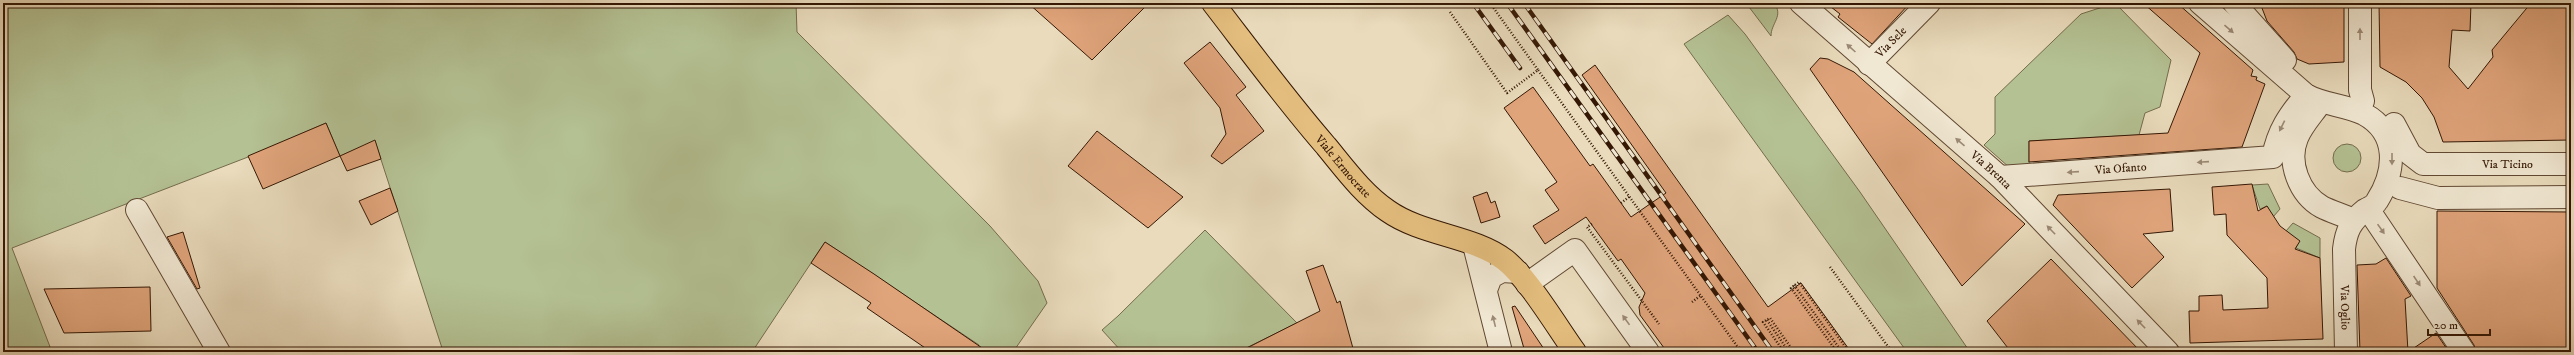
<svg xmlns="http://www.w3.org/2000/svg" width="2574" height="355" viewBox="0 0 2574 355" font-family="'IM FELL DW Pica',serif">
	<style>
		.green { fill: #b4c193; stroke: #746c4c }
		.building { fill: #e0a47b; stroke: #341704 }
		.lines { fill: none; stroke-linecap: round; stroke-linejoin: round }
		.minor-casing { stroke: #614832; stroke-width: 24 }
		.major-casing { stroke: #341704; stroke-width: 24 }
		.path { stroke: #341704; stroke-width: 2.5; stroke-dasharray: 1 2; stroke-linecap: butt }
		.minor { stroke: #f1e8d3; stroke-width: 22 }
		.major { stroke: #e4be7e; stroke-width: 22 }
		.rail-casing { stroke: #341704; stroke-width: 4.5 }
		.rail { stroke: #f1e8d3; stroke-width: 3; stroke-dasharray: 9; stroke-linecap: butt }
		.oneway { fill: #9c8a76 }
		.labels { text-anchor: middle; stroke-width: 3.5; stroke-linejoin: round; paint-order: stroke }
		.street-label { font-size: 12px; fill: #341704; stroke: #f1e8d3 }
	</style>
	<rect width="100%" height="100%" fill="#e9dbbc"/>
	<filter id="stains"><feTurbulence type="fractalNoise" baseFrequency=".005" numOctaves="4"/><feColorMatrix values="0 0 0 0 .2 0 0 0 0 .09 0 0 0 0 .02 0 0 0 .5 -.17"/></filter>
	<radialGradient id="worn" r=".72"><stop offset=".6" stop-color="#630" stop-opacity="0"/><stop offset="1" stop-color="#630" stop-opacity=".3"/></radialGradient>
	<path class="green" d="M 3,3 L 796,3 L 797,32 L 990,226 L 1038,281 L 1047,303 L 1013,352 L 975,352 L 979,345 L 825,242 L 752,352 L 430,352 L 442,348 L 375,141 L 340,156 L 326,123 L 248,157 L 12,248 L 52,352 L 3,352 Z
		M 1746,3 L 1774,3 C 1784,16 1771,23 1771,36 Z
		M 2115,3 L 2171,60 L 2160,107 L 2145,113 L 2139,135 L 2029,141 L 2029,166 L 2010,168 L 1984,145 L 1995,134 L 1995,97 L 2081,14 Z
		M 1728,15 L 1745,34 L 1860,192 L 1970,352 L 1907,352 L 1684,44 Z
		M2333 158a14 14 0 1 1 28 0a14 14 0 1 1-28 0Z
		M 2268,184 L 2280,209 L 2273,217 L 2267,206 L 2260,209 L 2252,185 Z
		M 2293,223 L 2320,238 L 2320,258 L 2296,248 L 2299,241 L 2286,231 Z
		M 1205,230 L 1297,323 L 1238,352 L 1122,352 L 1102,330 L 1118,316 Z"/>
	<path class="building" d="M 1028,3 L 1149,3 L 1092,60 Z
		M 1826,3 L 1910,3 L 1872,44 L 1838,17 L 1840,14 Z
		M 2143,3 L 2177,3 L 2253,70 L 2251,76 L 2257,77 L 2256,80 L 2265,84 L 2242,147 L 2029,162 L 2029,141 L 2168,133 L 2200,53 Z
		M 2260,3 L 2344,3 L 2344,62 L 2309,64 L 2297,59 L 2294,52 L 2267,21 Z
		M 2379,3 L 2471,3 L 2470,31 L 2452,30 L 2449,67 L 2468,89 L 2493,57 L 2492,50 L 2531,3 L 2571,3 L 2571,140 L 2443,142 L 2434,117 L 2422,98 L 2406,82 L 2380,67 Z
		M 1210,42 L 1246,87 L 1236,95 L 1264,131 L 1222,164 L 1211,156 L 1226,134 L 1220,108 L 1184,63 Z
		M 1820,58 L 1828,59 L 1854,72 L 2025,224 L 1962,286 L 1810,69 Z
		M 1595,65 L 1768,307 L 1801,283 L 1851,352 L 1667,352 L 1640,315 L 1639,307 L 1645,293 L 1621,259 L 1618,261 L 1586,217 L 1545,244 L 1533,226 L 1559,210 L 1545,190 L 1557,182 L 1504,108 L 1533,87 L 1590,166 L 1593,164 L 1631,217 L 1666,193 L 1582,75 Z
		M 326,123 L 340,156 L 263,189 L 248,156 Z
		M 1097,131 L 1183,197 L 1148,228 L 1068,166 Z
		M 375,140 L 381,159 L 347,171 L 340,156 Z
		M 2252,184 L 2258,211 L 2267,206 L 2280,226 L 2300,241 L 2295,249 L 2320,258 L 2323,339 L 2190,343 L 2189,311 L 2199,311 L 2199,296 L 2222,295 L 2223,310 L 2268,308 L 2267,278 L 2227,235 L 2226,214 L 2214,215 L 2212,187 Z
		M 390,188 L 398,211 L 371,225 L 359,201 Z
		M 2170,189 L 2173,231 L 2143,234 L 2164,257 L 2132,288 L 2053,205 L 2058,195 Z
		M 1487,192 L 1491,203 L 1495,201 L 1500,217 L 1481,223 L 1473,197 Z
		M 2437,211 L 2571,212 L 2571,352 L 2476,352 L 2474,345 L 2437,288 Z
		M 183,232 L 200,288 L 197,289 L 167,237 Z
		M 825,242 L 874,274 L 988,352 L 931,352 L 867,308 L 871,303 L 811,263 Z
		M 2386,258 L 2411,296 L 2405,299 L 2408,352 L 2436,333 L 2449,352 L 2360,352 L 2357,265 L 2376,264 Z
		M 2051,259 L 2082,291 L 2141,352 L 2011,352 L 1987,321 Z
		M 1323,265 L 1337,303 L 1340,301 L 1354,352 L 1239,352 L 1320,311 L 1306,271 Z
		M 150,287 L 151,331 L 64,333 L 44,289 Z
		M 1515,306 L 1546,352 L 1525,352 L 1512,307 Z"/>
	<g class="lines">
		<g class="minor-casing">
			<g id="minor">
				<path id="s1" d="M 1801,3 L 2000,177 L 2168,352"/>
				<path id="s2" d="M 2200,3 L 2306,95 C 2324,105 2346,105 2364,114 C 2399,133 2396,171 2377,201 C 2375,205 2369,208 2365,210 C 2351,221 2346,231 2344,249 L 2346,352"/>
				<path d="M 2234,3 L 2285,60"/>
				<path d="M 2360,3 L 2360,90 L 2363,101"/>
				<path id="s3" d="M 1869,64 L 1929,3"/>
				<path d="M 2321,102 C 2313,114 2302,125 2297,138 C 2287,162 2299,194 2322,207 C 2332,212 2343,215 2353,220"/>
				<path id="s4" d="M 2394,124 L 2410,154 L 2423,164 L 2571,164"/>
				<path id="s5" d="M 2000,177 L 2273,157 C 2278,131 2289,115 2306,95"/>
				<path d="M 2400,188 L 2438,198 L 2571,197"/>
				<path d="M 2368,209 L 2464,352"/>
				<path d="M 137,210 L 219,352"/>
				<path d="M 1474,245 L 1501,352"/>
				<path d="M 1527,284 L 1575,250 L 1648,352"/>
				<path d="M 1486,290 L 1491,277 L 1502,271 L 1518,272"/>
			</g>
		</g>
		<g class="major-casing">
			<g id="major">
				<path id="s6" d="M 1213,3 C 1250,51 1286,100 1326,146 C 1345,169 1363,194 1388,211 C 1422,235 1474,236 1505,260 C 1528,278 1557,327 1575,352"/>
			</g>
		</g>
		<path class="path" d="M 1490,3 L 1538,70
			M 1450,12 L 1507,93 L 1538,70 L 1737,346 L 1744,352
			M 1621,203 L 1629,197
			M 1592,224 L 1587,227 L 1659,324
			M 1830,267 L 1892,352
			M 1794,285 L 1842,352
			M 1692,302 L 1700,296
			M 1767,320 L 1789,352
			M 1784,352 L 1763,322 L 1770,318 L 1794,352
			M 1837,352 L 1791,288 L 1799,282 L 1849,352"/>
		<use href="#minor" class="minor"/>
		<use href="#major" class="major"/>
		<g class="rail-casing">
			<path id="rail" d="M 1473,3 L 1520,68
				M 1507,3 L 1758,352
				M 1524,3 L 1773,352"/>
		</g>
		<use href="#rail" class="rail"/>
	</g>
	<defs><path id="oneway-solid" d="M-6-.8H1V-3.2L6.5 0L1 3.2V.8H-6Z"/></defs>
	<g class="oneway">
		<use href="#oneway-solid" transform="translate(2229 29) rotate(41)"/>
		<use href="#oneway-solid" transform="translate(2360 34) rotate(-90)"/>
		<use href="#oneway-solid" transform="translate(1851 48) rotate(-138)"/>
		<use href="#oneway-solid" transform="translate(2282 126) rotate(116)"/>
		<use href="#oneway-solid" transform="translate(1960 142) rotate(-139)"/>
		<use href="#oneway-solid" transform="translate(2392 159) rotate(90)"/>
		<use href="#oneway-solid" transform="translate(2203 162) rotate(176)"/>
		<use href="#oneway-solid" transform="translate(2073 172) rotate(176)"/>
		<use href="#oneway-solid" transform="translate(2381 229) rotate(55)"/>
		<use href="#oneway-solid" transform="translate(2051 230) rotate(-134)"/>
		<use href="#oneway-solid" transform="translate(2417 281) rotate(56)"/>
		<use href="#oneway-solid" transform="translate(1626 320) rotate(-126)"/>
		<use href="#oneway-solid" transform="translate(1494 321) rotate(-104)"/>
		<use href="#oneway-solid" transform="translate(2141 324) rotate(-134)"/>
	</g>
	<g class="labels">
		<g class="street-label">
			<text dy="4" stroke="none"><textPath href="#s3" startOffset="31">Via Sele</textPath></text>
			<text dy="4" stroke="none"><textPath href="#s4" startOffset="135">Via Ticino</textPath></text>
			<text dy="4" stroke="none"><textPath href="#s6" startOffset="209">Viale Ermocrate</textPath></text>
			<text dy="4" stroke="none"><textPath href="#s5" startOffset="121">Via Ofanto</textPath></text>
			<text dy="4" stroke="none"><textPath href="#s1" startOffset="253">Via Brenta</textPath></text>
			<text dy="4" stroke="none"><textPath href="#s2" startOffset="421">Via Oglio</textPath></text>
		</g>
	</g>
	<rect width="2574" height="355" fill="none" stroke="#e9dbbc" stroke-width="16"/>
	<rect x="4" y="4" width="2566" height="347" fill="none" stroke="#341704" stroke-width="2"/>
	<rect x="8" y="8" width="2558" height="339" fill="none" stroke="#341704"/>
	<path d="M2428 329v6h62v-6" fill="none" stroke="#341704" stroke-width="2"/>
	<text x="2434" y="329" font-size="12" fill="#341704" stroke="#f1e8d3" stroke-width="3" paint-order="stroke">20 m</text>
	<rect width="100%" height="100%" filter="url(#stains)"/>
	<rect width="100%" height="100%" fill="url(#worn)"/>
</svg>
